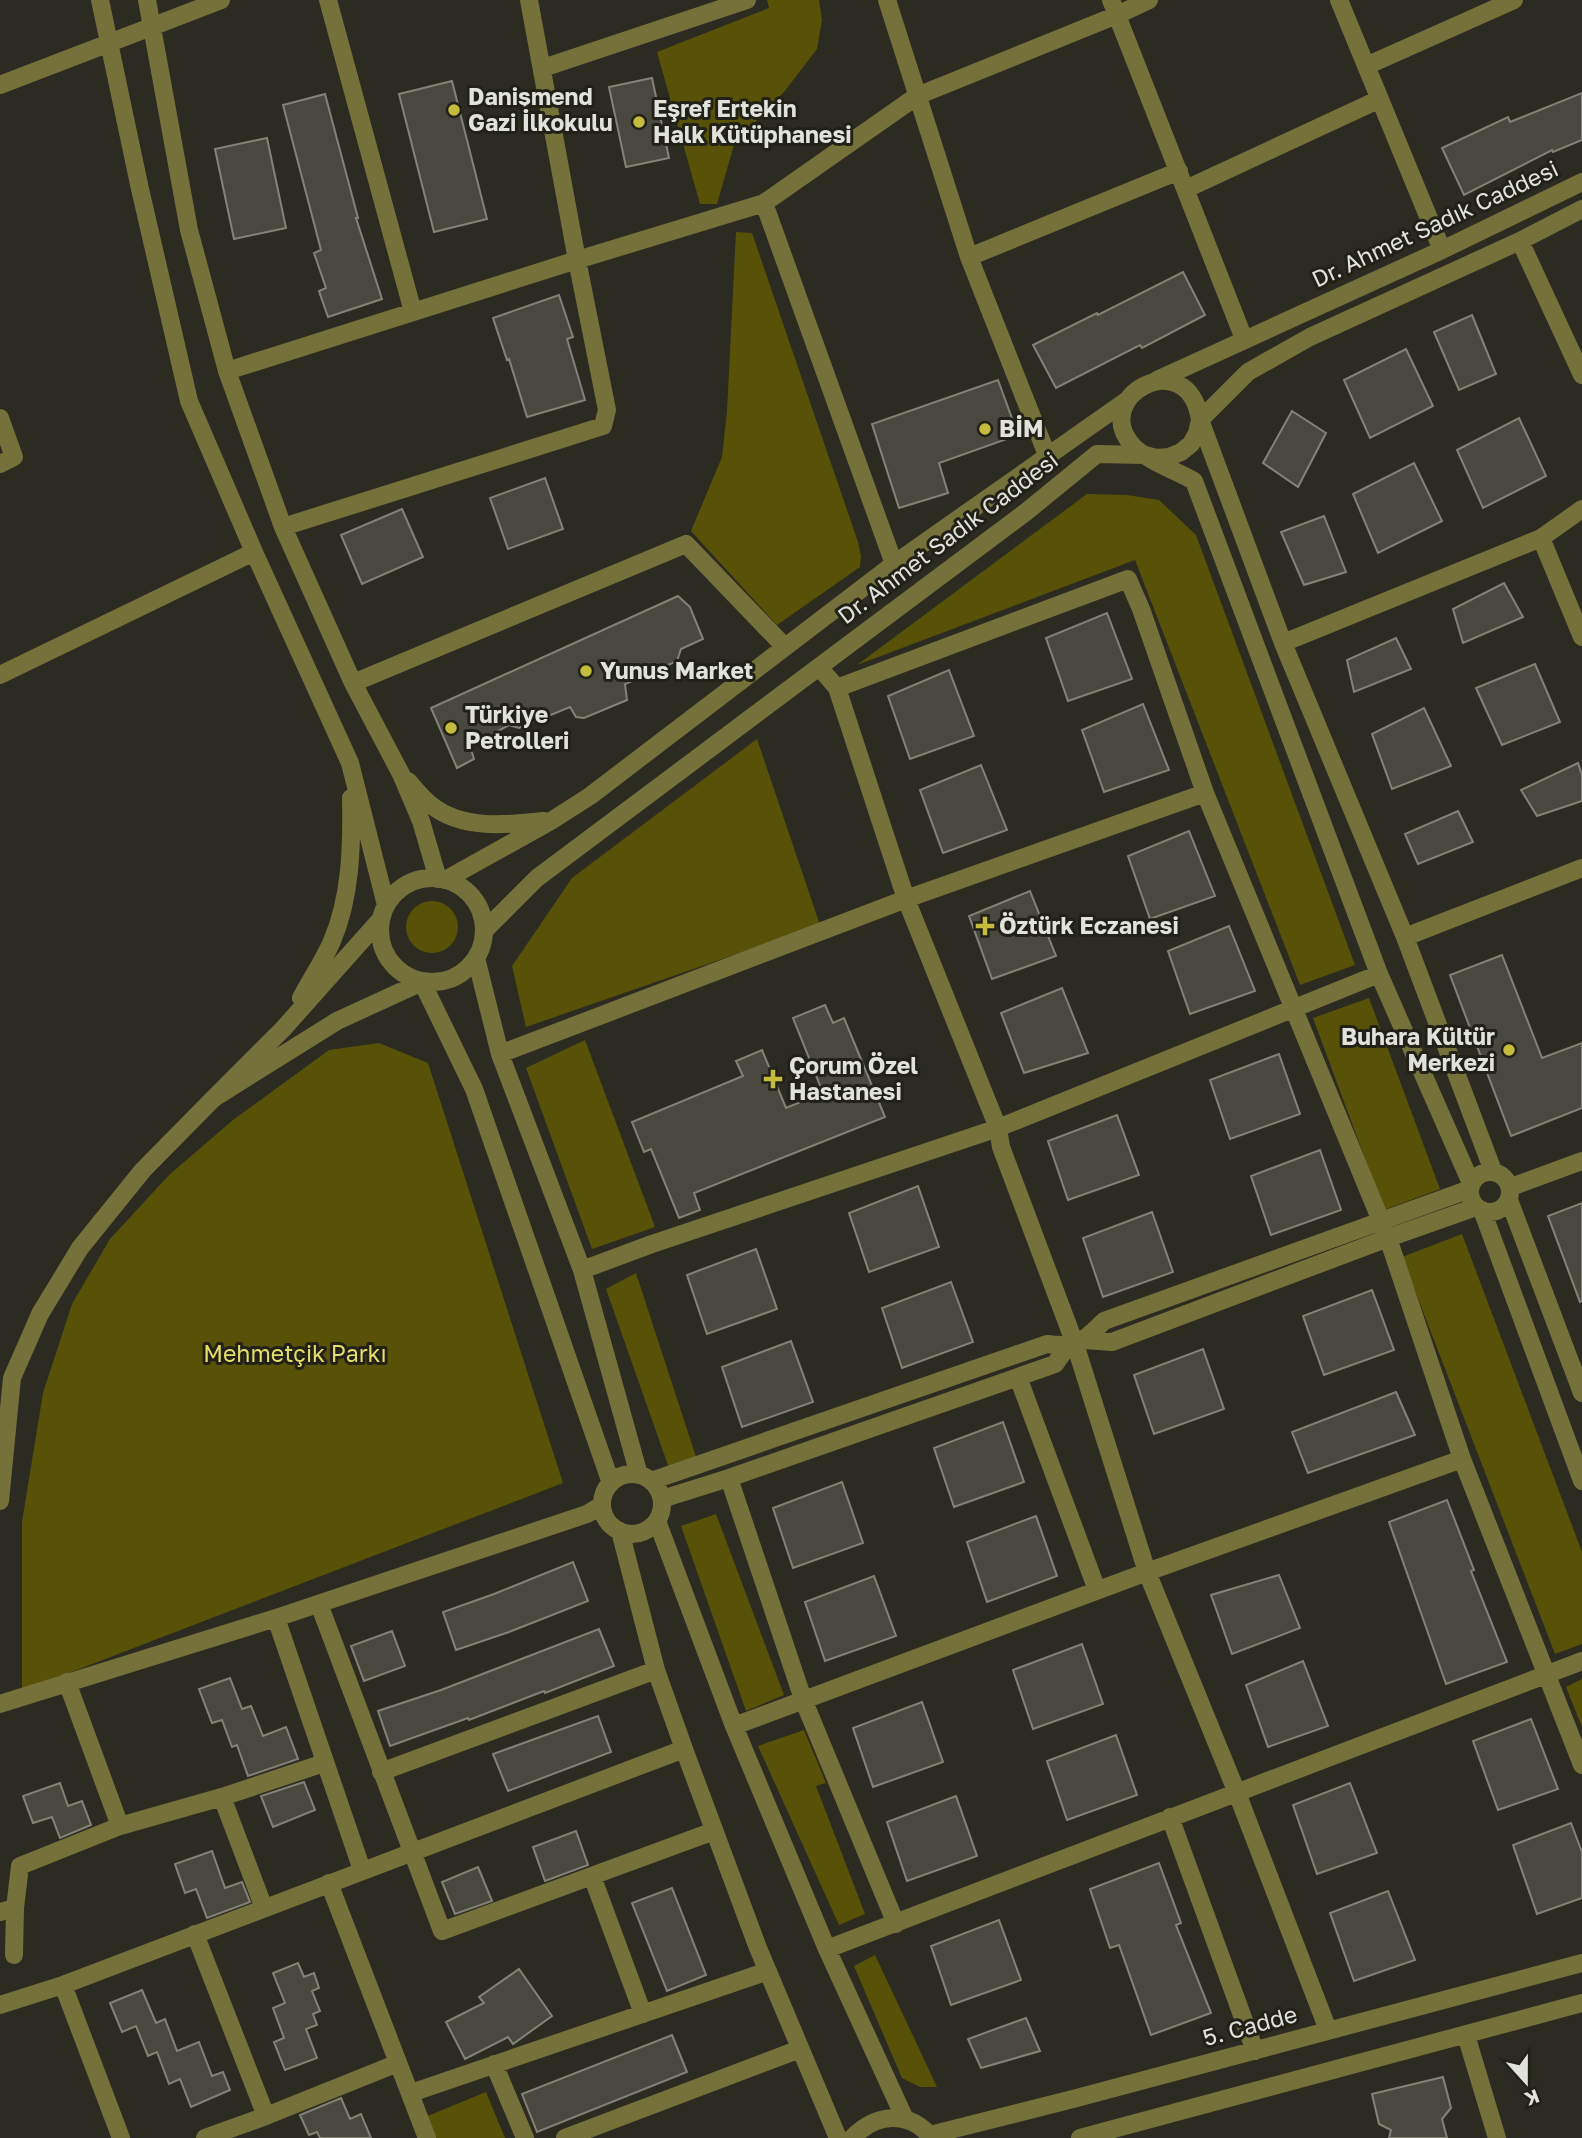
<svg xmlns="http://www.w3.org/2000/svg" width="1582" height="2138" viewBox="0 0 1582 2138" font-family="'Golos Text',sans-serif">
	<style>
		.green { fill: #575207 }
		.building { fill: #49483e; stroke: #838277; stroke-width: 2 }
		.lines { fill: none; stroke-linecap: round; stroke-linejoin: round }
		.minor { stroke: #75713b; stroke-width: 18 }
		.poi-dot { fill: #c5bc3d; stroke: #212118; stroke-width: 2.5 }
		.labels { text-anchor: middle; stroke-width: 6; stroke-linejoin: round; paint-order: stroke }
		.poi-label { font-size: 23px; font-weight: bold; fill: #e2e2dc; stroke: #212118; text-anchor: start }
		.street-label { font-size: 23px; fill: #e2e2dc; stroke: #212118 }
		.park-label { font-size: 23px; fill: #e6de6b; stroke: #212118 }
	</style>
	<rect width="100%" height="100%" fill="#2b2b21"/>
	<path class="green" d="M 767,0 L 819,0 L 822,20 L 817,49 L 784,92 L 734,145 L 717,204 L 700,204 L 657,52 L 769,8 Z
		M 736,232 L 752,233 L 858,542 L 861,556 L 860,567 L 777,625 L 691,531 L 722,457 L 727,411 Z
		M 1087,494 L 1127,495 L 1159,500 L 1196,535 L 1355,965 L 1300,985 L 1135,560 L 857,665 Z
		M 757,739 L 820,925 L 526,1027 L 512,966 L 572,878 Z
		M406 927a26 26 0 1 1 52 0a26 26 0 1 1-52 0Z
		M 1369,998 L 1440,1189 L 1384,1210 L 1313,1018 Z
		M 585,1040 L 655,1227 L 592,1249 L 526,1068 Z
		M 379,1043 L 428,1063 L 563,1483 L 22,1691 L 22,1522 L 43,1393 L 72,1304 L 110,1239 L 169,1175 L 233,1120 L 329,1050 Z
		M 1462,1234 L 1582,1552 L 1582,1644 L 1555,1654 L 1402,1257 Z
		M 636,1273 L 697,1460 L 670,1471 L 606,1289 Z
		M 716,1514 L 784,1695 L 746,1711 L 681,1526 Z
		M 1582,1679 L 1582,1727 L 1566,1687 Z
		M 804,1730 L 826,1783 L 816,1786 L 865,1914 L 839,1925 L 758,1746 Z
		M 875,1955 L 937,2087 L 920,2087 L 902,2078 L 854,1966 Z
		M 486,2092 L 505,2138 L 432,2138 L 425,2117 Z"/>
	<path class="building" d="M 652,78 L 669,158 L 626,167 L 609,87 Z
		M 452,81 L 487,219 L 434,232 L 399,94 Z
		M 1582,93 L 1582,140 L 1553,152 L 1552,150 L 1464,195 L 1442,148 L 1508,117 L 1510,122 Z
		M 325,94 L 358,218 L 356,218 L 382,299 L 328,317 L 319,291 L 326,288 L 314,253 L 321,250 L 283,105 Z
		M 267,138 L 286,228 L 234,239 L 215,149 Z
		M 1183,272 L 1205,315 L 1142,348 L 1140,345 L 1056,388 L 1033,345 L 1097,313 L 1098,315 Z
		M 559,295 L 573,337 L 567,339 L 585,400 L 527,417 L 509,359 L 507,360 L 493,318 Z
		M 1472,315 L 1496,374 L 1459,390 L 1434,332 Z
		M 1406,349 L 1433,406 L 1370,438 L 1344,380 Z
		M 998,380 L 1018,435 L 939,463 L 948,493 L 899,508 L 872,424 Z
		M 1292,411 L 1326,433 L 1298,487 L 1263,463 Z
		M 1519,418 L 1546,476 L 1483,508 L 1457,450 Z
		M 1414,463 L 1442,521 L 1378,553 L 1353,494 Z
		M 545,478 L 563,529 L 508,549 L 490,498 Z
		M 402,509 L 423,557 L 362,584 L 341,535 Z
		M 1324,516 L 1346,572 L 1304,585 L 1281,532 Z
		M 1504,583 L 1523,617 L 1463,643 L 1453,609 Z
		M 678,596 L 690,607 L 703,639 L 681,649 L 677,661 L 625,684 L 627,700 L 584,718 L 576,717 L 570,707 L 519,728 L 509,725 L 470,746 L 474,759 L 457,768 L 431,708 Z
		M 1107,613 L 1132,679 L 1068,701 L 1046,638 Z
		M 1396,638 L 1411,669 L 1354,692 L 1347,660 Z
		M 1535,664 L 1560,722 L 1502,745 L 1476,688 Z
		M 949,670 L 974,736 L 910,759 L 888,696 Z
		M 1143,704 L 1169,770 L 1104,792 L 1082,730 Z
		M 1424,708 L 1451,766 L 1392,789 L 1372,734 Z
		M 1578,763 L 1582,775 L 1582,801 L 1537,816 L 1521,790 Z
		M 981,765 L 1007,830 L 943,853 L 920,790 Z
		M 1458,811 L 1473,842 L 1418,864 L 1405,834 Z
		M 1189,831 L 1215,896 L 1150,919 L 1128,856 Z
		M 1030,891 L 1056,956 L 992,979 L 969,916 Z
		M 1229,926 L 1255,991 L 1190,1014 L 1168,951 Z
		M 1502,955 L 1542,1058 L 1582,1043 L 1582,1108 L 1511,1136 L 1450,975 Z
		M 1062,988 L 1088,1053 L 1024,1073 L 1001,1013 Z
		M 825,1005 L 833,1023 L 844,1018 L 885,1117 L 694,1193 L 700,1210 L 679,1218 L 651,1149 L 644,1152 L 632,1122 L 743,1076 L 736,1061 L 762,1050 L 786,1108 L 823,1093 L 793,1018 Z
		M 1279,1054 L 1300,1114 L 1230,1139 L 1210,1080 Z
		M 1117,1115 L 1139,1175 L 1068,1200 L 1048,1141 Z
		M 1320,1150 L 1341,1210 L 1271,1235 L 1251,1176 Z
		M 918,1186 L 939,1247 L 869,1272 L 849,1213 Z
		M 1582,1203 L 1582,1301 L 1580,1302 L 1548,1216 Z
		M 1152,1212 L 1173,1272 L 1103,1297 L 1083,1238 Z
		M 756,1249 L 777,1309 L 707,1334 L 687,1275 Z
		M 951,1282 L 973,1342 L 902,1368 L 882,1308 Z
		M 1372,1290 L 1394,1350 L 1324,1375 L 1303,1316 Z
		M 791,1341 L 813,1402 L 742,1427 L 722,1367 Z
		M 1203,1349 L 1224,1409 L 1154,1434 L 1134,1375 Z
		M 1396,1392 L 1415,1435 L 1308,1473 L 1292,1432 Z
		M 1003,1422 L 1024,1482 L 954,1507 L 934,1448 Z
		M 842,1482 L 863,1543 L 793,1568 L 773,1508 Z
		M 1447,1500 L 1474,1570 L 1471,1571 L 1507,1662 L 1446,1684 L 1389,1522 Z
		M 1036,1516 L 1057,1576 L 987,1602 L 967,1542 Z
		M 573,1562 L 588,1601 L 509,1632 L 456,1650 L 443,1612 L 494,1594 Z
		M 1279,1575 L 1300,1628 L 1232,1654 L 1211,1595 Z
		M 874,1576 L 896,1636 L 825,1661 L 805,1602 Z
		M 599,1629 L 614,1666 L 545,1693 L 544,1691 L 469,1720 L 468,1718 L 390,1746 L 378,1711 L 441,1690 Z
		M 392,1631 L 405,1666 L 364,1681 L 351,1646 Z
		M 1082,1644 L 1103,1704 L 1033,1729 L 1013,1670 Z
		M 1303,1661 L 1328,1726 L 1268,1747 L 1246,1685 Z
		M 230,1678 L 242,1709 L 251,1706 L 263,1736 L 286,1727 L 298,1759 L 248,1776 L 237,1745 L 232,1747 L 222,1720 L 212,1723 L 199,1689 Z
		M 922,1702 L 943,1762 L 873,1787 L 853,1728 Z
		M 598,1716 L 611,1752 L 508,1791 L 493,1754 Z
		M 1531,1719 L 1558,1789 L 1498,1810 L 1473,1741 Z
		M 1116,1735 L 1137,1795 L 1067,1820 L 1047,1761 Z
		M 304,1782 L 315,1810 L 273,1827 L 261,1796 Z
		M 60,1783 L 68,1806 L 82,1801 L 91,1825 L 60,1838 L 52,1817 L 33,1823 L 23,1796 Z
		M 1350,1783 L 1377,1853 L 1317,1874 L 1293,1805 Z
		M 956,1796 L 977,1856 L 907,1881 L 887,1822 Z
		M 1571,1823 L 1582,1852 L 1582,1898 L 1537,1914 L 1513,1845 Z
		M 576,1831 L 588,1865 L 545,1881 L 533,1847 Z
		M 212,1851 L 225,1888 L 242,1882 L 250,1902 L 207,1918 L 196,1889 L 185,1893 L 175,1864 Z
		M 1159,1863 L 1181,1923 L 1176,1925 L 1211,2013 L 1151,2035 L 1119,1945 L 1110,1948 L 1090,1889 Z
		M 478,1867 L 492,1901 L 455,1914 L 442,1882 Z
		M 672,1888 L 706,1975 L 667,1991 L 632,1903 Z
		M 1388,1891 L 1415,1960 L 1354,1981 L 1330,1913 Z
		M 999,1920 L 1021,1980 L 951,2005 L 931,1946 Z
		M 298,1963 L 304,1977 L 314,1973 L 319,1988 L 312,1991 L 320,2011 L 313,2014 L 317,2025 L 306,2029 L 317,2058 L 285,2070 L 274,2042 L 284,2038 L 273,2008 L 285,2003 L 273,1973 Z
		M 519,1969 L 552,2016 L 513,2044 L 508,2037 L 465,2059 L 446,2022 L 484,2003 L 479,1997 Z
		M 142,1990 L 156,2023 L 165,2019 L 177,2051 L 199,2042 L 212,2076 L 223,2072 L 230,2090 L 191,2107 L 180,2079 L 169,2084 L 157,2052 L 148,2056 L 136,2026 L 122,2032 L 110,2003 Z
		M 1026,2018 L 1040,2051 L 981,2068 L 968,2039 Z
		M 672,2035 L 687,2072 L 537,2132 L 522,2094 Z
		M 1443,2077 L 1451,2108 L 1442,2119 L 1447,2138 L 1389,2138 L 1391,2130 L 1379,2124 L 1372,2094 Z
		M 341,2098 L 350,2119 L 361,2114 L 371,2138 L 320,2138 L 317,2132 L 309,2135 L 300,2115 Z"/>
	<g class="lines">
		<path class="minor" d="M 100,0 L 140,189 L 189,401 L 254,552 L 350,763 L 386,905
			M 147,0 L 189,230 L 227,371 L 283,527 L 353,683 L 401,774 L 421,821 L 438,879
			M 328,0 L 413,312
			M 887,0 L 969,257 L 1047,455
			M 1111,0 L 1244,339
			M 1339,0 L 1442,250
			M 1366,66 L 1514,0
			M 543,68 L 747,0
			M 0,85 L 221,0
			M 1186,189 L 1380,99
			M 764,203 L 894,564
			M 1520,241 L 1582,375
			M 969,257 L 1179,171
			M 227,371 L 577,260 L 764,203 L 917,96 L 1117,15 L 1149,0
			M 1157,380 L 1442,250 L 1582,182
			M 0,418 L 14,457 L 0,464
			M 283,527 L 603,426 L 607,410 L 577,260 L 529,0
			M 1541,538 L 1582,637
			M 1283,643 L 1541,538 L 1582,509
			M 819,667 L 837,688 L 906,899 L 998,1128 L 1001,1147 L 1075,1344 L 1147,1572 L 1237,1793 L 1328,2030
			M 0,675 L 254,552
			M 353,683 L 686,544 L 785,647
			M 837,688 L 1128,579 L 1141,609 L 1205,793 L 1388,1238 L 1462,1459 L 1582,1765
			M 408,781 C 415,789 422,798 431,805 C 462,830 507,825 544,821
			M380 930a52 52 0 1 1 104 0a52 52 0 1 1-104 0Z
			M 445,880 L 551,821 L 590,796 L 894,564 L 1126,401
			M 380,920 L 283,1029 L 214,1098 L 337,1021 L 422,982 L 474,1089 L 611,1483
			M 484,931 L 537,878 L 1026,512 L 1097,454 L 1145,455 L 1156,458 L 1169,457 L 1181,452 L 1191,444 L 1197,433 L 1200,420 L 1248,372 L 1310,337 L 1520,241 L 1582,209
			M 1405,937 L 1582,868
			M 476,958 L 500,1054 L 582,1270 L 639,1475
			M 301,998 C 311,979 324,960 332,941 C 351,897 352,845 351,798
			M 500,1054 L 906,899 L 1205,793
			M1470 1192a20 20 0 1 1 40 0a20 20 0 1 1-40 0Z
			M 1471,1183 L 1379,974 L 1194,481 C 1176,471 1146,460 1133,446 C 1088,397 1188,342 1200,420 L 1283,643 L 1405,937 L 1493,1171
			M 1511,1187 L 1582,1161
			M 1509,1200 L 1582,1393
			M 1482,1210 L 1582,1481
			M 582,1270 L 652,1244 L 998,1128 L 1379,974
			M 1085,1340 L 1112,1342 L 1388,1238 L 1476,1207
			M 1018,1377 L 1097,1590
			M602 1504a30 30 0 1 1 60 0a30 30 0 1 1-60 0Z
			M 729,1478 L 803,1699 L 896,1924
			M 651,1481 L 1047,1344 C 1078,1348 1083,1342 1104,1321 L 1470,1189
			M 662,1499 L 729,1478 L 1055,1364 L 1067,1347
			M 0,1501 L 12,1378 L 40,1314 L 80,1248 L 143,1170 L 214,1098
			M 657,1521 L 734,1726 L 827,1949 L 905,2119
			M 620,1531 L 656,1670 L 684,1749 L 758,1948 L 838,2138
			M 319,1604 L 442,1931 L 714,1831
			M 276,1618 L 362,1870
			M 67,1682 L 120,1826
			M 0,1704 L 276,1618 L 587,1514 L 602,1505
			M 734,1726 L 1147,1572 L 1462,1459
			M 381,1772 L 656,1670
			M 222,1797 L 264,1908
			M 1170,1817 L 1255,2051
			M 592,1876 L 643,2014
			M 329,1883 L 427,2138
			M 0,1912 L 15,1908 L 20,1866 L 120,1826 L 222,1797 L 324,1763
			M 195,1934 L 266,2116
			M 827,1949 L 1582,1661
			M 14,1955 L 15,1908
			M 63,1985 L 121,2138
			M 0,2005 L 63,1985 L 684,1749
			M 1466,2035 L 1497,2138
			M 494,2064 L 525,2138
			M 411,2093 L 768,1971
			M 930,2135 L 1073,2099 L 1582,1963
			M 205,2138 L 266,2116 L 398,2063
			M 565,2138 L 800,2049
			M 852,2138 C 876,2113 909,2110 932,2138
			M 1080,2138 L 1582,2003"/>
	</g>
	<g class="poi-dot">
		<circle cx="454" cy="110" r="7"/>
		<circle cx="639" cy="122" r="7"/>
		<circle cx="985" cy="429" r="7"/>
		<circle cx="586" cy="671" r="7"/>
		<circle cx="451" cy="728" r="7"/>
		<path d="M981.5 915.5h7v7h7v7h-7v7h-7v-7h-7v-7h7z"/>
		<circle cx="1509" cy="1050" r="7"/>
		<path d="M769.5 1068.5h7v7h7v7h-7v7h-7v-7h-7v-7h7z"/>
	</g>
	<g class="labels">
		<g class="poi-label">
			<text x="468" y="105">Danişmend<tspan x="468" dy="26">Gazi İlkokulu</tspan></text>
			<text x="653" y="117">Eşref Ertekin<tspan x="653" dy="26">Halk Kütüphanesi</tspan></text>
			<text x="999" y="437">BİM</text>
			<text x="600" y="679">Yunus Market</text>
			<text x="465" y="723">Türkiye<tspan x="465" dy="26">Petrolleri</tspan></text>
			<text x="999" y="934">Öztürk Eczanesi</text>
			<text x="1495" y="1045" text-anchor="end">Buhara Kültür<tspan x="1495" dy="26">Merkezi</tspan></text>
			<text x="789" y="1074">Çorum Özel<tspan x="789" dy="26">Hastanesi</tspan></text>
		</g>
		<g class="street-label">
			<text transform="translate(1435 224) rotate(-25)" y="8">Dr. Ahmet Sadık Caddesi</text>
			<text transform="translate(948 538) rotate(-37)" y="8">Dr. Ahmet Sadık Caddesi</text>
			<text transform="translate(1250 2026) rotate(-15)" y="8">5. Cadde</text>
		</g>
		<g class="park-label">
			<text x="295" y="1362">Mehmetçik Parkı</text>
		</g>
	</g>
	<g transform="translate(1526 2082) rotate(159)" stroke="#212118" stroke-width="5" paint-order="stroke">
	<path d="M0-5L12 26L0 18L-12 26Z" fill="#e2e2dc"/>
	<text y="-10" font-size="19" font-weight="bold" text-anchor="middle" fill="#e2e2dc">K</text>
	</g>
</svg>
